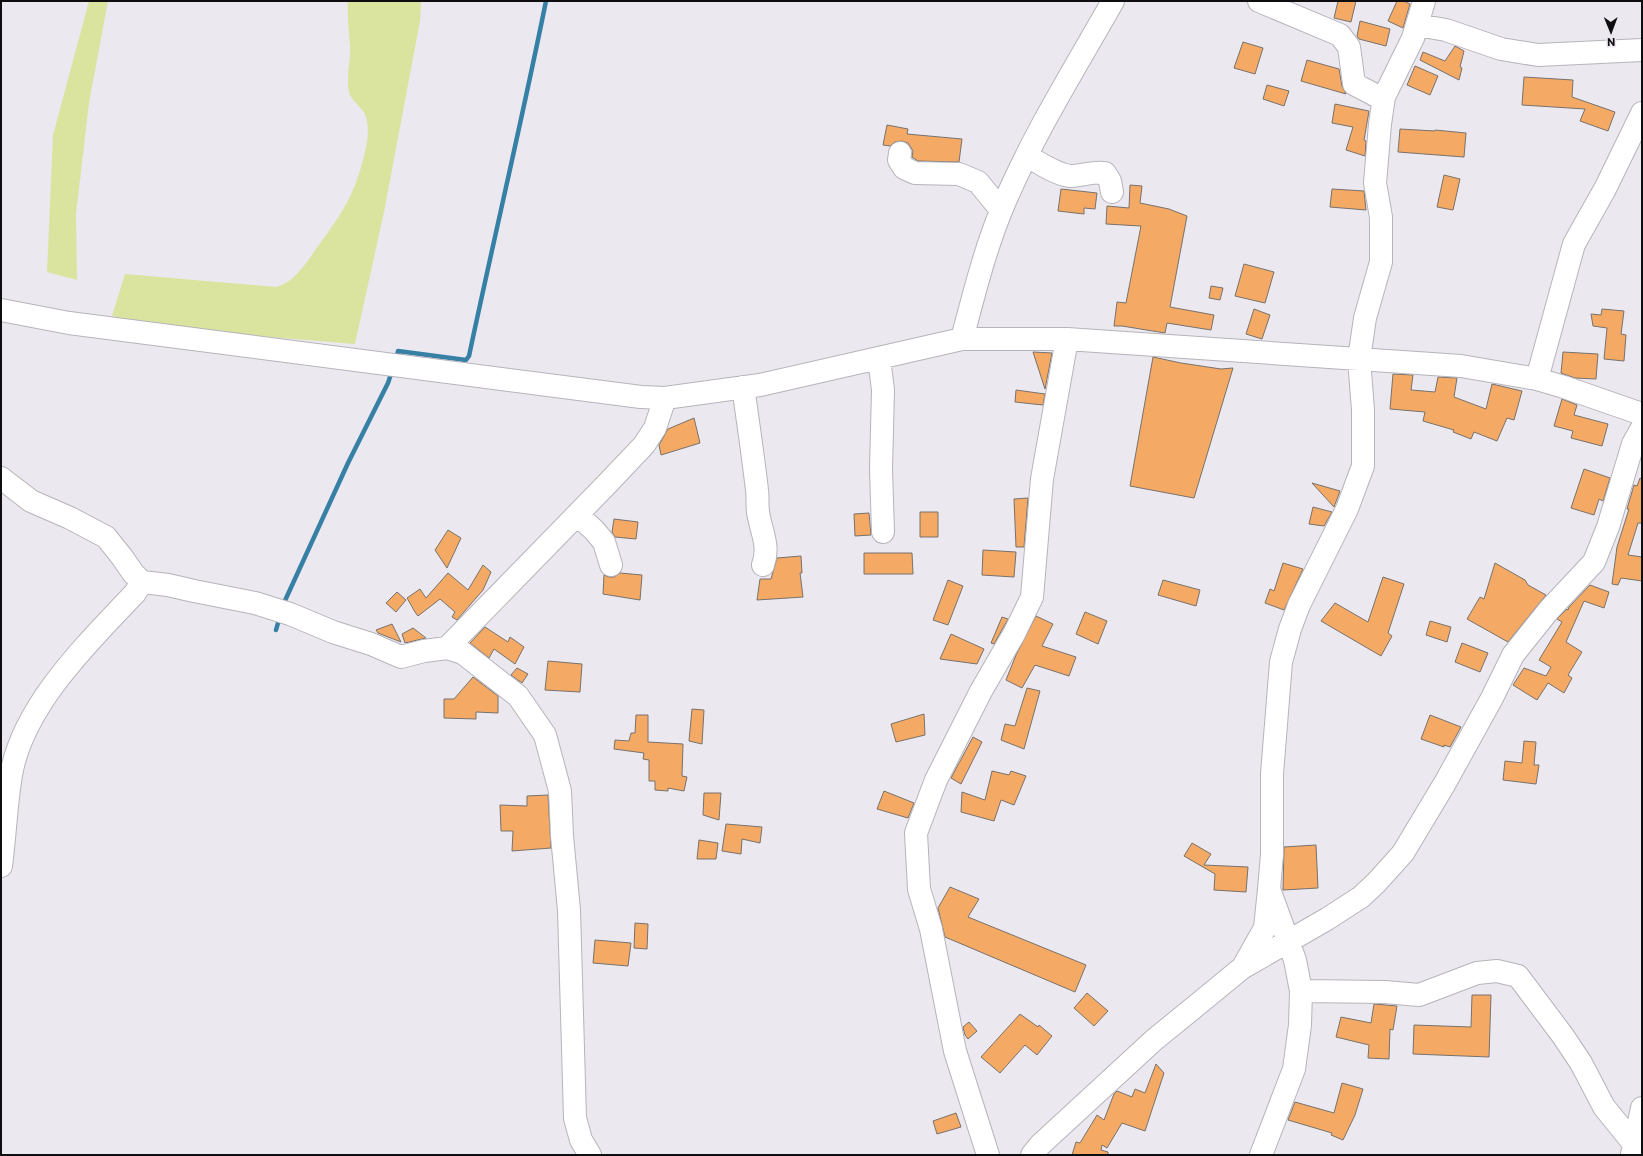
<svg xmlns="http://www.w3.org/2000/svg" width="1643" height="1156" viewBox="0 0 1643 1156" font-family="Commissioner,sans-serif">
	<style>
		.green { fill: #dbe49e }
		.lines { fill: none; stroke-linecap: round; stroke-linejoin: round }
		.stream { stroke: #3680a6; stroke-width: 4.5 }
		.building { fill: #f4a964; stroke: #78726c }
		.minor-casing { stroke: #b7b3bb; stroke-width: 24 }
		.minor { stroke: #fff; stroke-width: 22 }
	</style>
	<rect width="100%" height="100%" fill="#ebe8f0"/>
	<path class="green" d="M 89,1 L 108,1 L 89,103 L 76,214 L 77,280 L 47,272 L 53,135 Z
		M 348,1 L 421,1 L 420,21 L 384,212 L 355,344 L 245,335 L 164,326 L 112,316 L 125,274 L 277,287 C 297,281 309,258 321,242 C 343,212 355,193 364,156 C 367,144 370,130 366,117 C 364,109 354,103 350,95 C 345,82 351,60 350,46 C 349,31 347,17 348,1 Z"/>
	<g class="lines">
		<path class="stream" d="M 396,360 L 398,351 L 466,360 L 469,356 C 494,238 522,120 546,1
			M 283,605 L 348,463 L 388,383 L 392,371
			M 276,630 L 280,616"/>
	</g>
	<path class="building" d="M 1338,1 L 1356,1 L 1351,22 L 1334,18 Z
		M 1397,1 L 1404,1 L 1410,4 L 1403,28 L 1388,21 Z
		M 1360,21 L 1390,29 L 1386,46 L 1359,39 L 1357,36 Z
		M 1243,42 L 1263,48 L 1255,74 L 1234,68 Z
		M 1455,46 L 1464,51 L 1460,67 L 1462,68 L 1459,80 L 1420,60 L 1423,52 L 1445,61 Z
		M 1307,60 L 1339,69 L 1342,86 L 1346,94 L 1301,81 Z
		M 1415,66 L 1438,76 L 1430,95 L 1407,85 Z
		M 1524,77 L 1573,80 L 1572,97 L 1615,112 L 1608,131 L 1580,121 L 1585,109 L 1522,105 Z
		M 1267,85 L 1289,91 L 1284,106 L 1263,99 Z
		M 1335,104 L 1369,111 L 1364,140 L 1366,141 L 1365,156 L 1346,150 L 1353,127 L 1332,123 Z
		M 887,125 L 908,129 L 907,134 L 962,139 L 959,162 L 918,161 L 912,157 L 913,151 L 908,143 L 902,141 L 895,142 L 890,146 L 883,145 Z
		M 1400,129 L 1435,131 L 1435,130 L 1466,133 L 1464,157 L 1398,152 Z
		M 1444,175 L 1460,179 L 1453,210 L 1437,207 Z
		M 1130,185 L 1142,186 L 1140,203 L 1169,209 L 1187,216 L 1170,307 L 1214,315 L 1211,330 L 1167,323 L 1165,333 L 1122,326 L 1114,326 L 1117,302 L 1126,303 L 1141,226 L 1106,224 L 1107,206 L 1129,208 Z
		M 1061,189 L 1097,193 L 1095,209 L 1084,208 L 1084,214 L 1058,211 Z
		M 1332,189 L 1364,191 L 1366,210 L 1330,207 Z
		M 1244,264 L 1274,272 L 1265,303 L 1235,296 Z
		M 1211,286 L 1223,288 L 1220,300 L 1209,298 Z
		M 1254,309 L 1270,315 L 1262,339 L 1246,334 Z
		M 1602,309 L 1624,311 L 1621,334 L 1626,335 L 1624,361 L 1604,359 L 1607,328 L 1593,326 L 1591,314 L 1601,315 Z
		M 1033,352 L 1052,353 L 1045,389 Z
		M 1563,352 L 1598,354 L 1596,379 L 1575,378 L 1561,373 Z
		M 1153,357 L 1181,363 L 1221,369 L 1233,368 L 1194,498 L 1130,486 Z
		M 1393,374 L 1413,375 L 1411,390 L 1435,392 L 1438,377 L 1457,378 L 1454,397 L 1486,409 L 1492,384 L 1522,391 L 1514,420 L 1507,418 L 1497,441 L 1474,432 L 1471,439 L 1453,432 L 1454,430 L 1423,421 L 1425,412 L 1390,409 Z
		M 1016,390 L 1045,394 L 1043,405 L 1015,402 Z
		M 1562,399 L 1577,405 L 1574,415 L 1608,424 L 1602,446 L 1571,438 L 1573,431 L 1554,426 Z
		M 694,418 L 700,443 L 661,455 L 659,445 L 668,429 Z
		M 1584,469 L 1610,478 L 1603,501 L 1599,499 L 1594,515 L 1571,508 Z
		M 1640,478 L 1642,479 L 1642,523 L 1638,523 L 1628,555 L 1642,557 L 1642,581 L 1621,578 L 1618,585 L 1612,584 L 1617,547 L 1629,509 L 1627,509 L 1634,485 L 1637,486 Z
		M 1312,483 L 1340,491 L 1334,507 Z
		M 1028,498 L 1024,547 L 1016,547 L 1014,499 Z
		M 1313,507 L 1332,512 L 1324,526 L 1309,524 Z
		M 920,512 L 938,512 L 938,537 L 920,537 Z
		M 869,513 L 871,535 L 855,536 L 854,514 Z
		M 614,519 L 638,522 L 636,539 L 615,537 L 612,532 Z
		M 448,530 L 461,538 L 447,568 L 435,550 Z
		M 983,550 L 1016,552 L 1014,577 L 982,575 Z
		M 864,553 L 912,553 L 913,574 L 864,574 Z
		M 801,556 L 802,573 L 800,573 L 803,597 L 757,600 L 760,579 L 771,579 L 777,558 Z
		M 1283,563 L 1303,569 L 1284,610 L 1265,603 L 1270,589 L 1274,591 Z
		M 1495,563 L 1525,580 L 1528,585 L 1546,595 L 1508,642 L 1467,619 L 1480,597 L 1484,599 Z
		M 483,565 L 491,572 L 483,590 L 457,620 L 452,617 L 455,612 L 440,599 L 418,616 L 415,612 L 407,598 L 420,589 L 426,598 L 448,573 L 468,590 Z
		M 620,573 L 642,575 L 640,600 L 603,594 L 604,575 L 609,577 L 614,577 Z
		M 1383,577 L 1404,584 L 1388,633 L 1392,636 L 1381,656 L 1321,621 L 1335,603 L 1368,622 Z
		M 948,580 L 963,586 L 948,625 L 933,620 Z
		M 1163,580 L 1200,590 L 1196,606 L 1158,595 Z
		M 1590,585 L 1609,592 L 1604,608 L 1584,601 L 1566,642 L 1582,652 L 1568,675 L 1572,678 L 1564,693 L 1548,683 L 1537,700 L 1513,685 L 1524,668 L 1546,676 L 1551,667 L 1539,660 L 1562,622 L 1557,619 L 1567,609 L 1568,610 L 1569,607 Z
		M 397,592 L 406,600 L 396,612 L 386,603 Z
		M 1085,612 L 1107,621 L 1098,644 L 1076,634 Z
		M 1036,616 L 1053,624 L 1042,646 L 1076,657 L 1069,676 L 1035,665 L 1022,688 L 1006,680 L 1016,655 Z
		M 1002,617 L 1008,619 L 994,644 L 991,643 Z
		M 1430,621 L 1451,627 L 1447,642 L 1426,635 Z
		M 392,624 L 401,642 L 378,633 L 376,630 Z
		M 485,627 L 508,642 L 510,637 L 524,647 L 515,664 L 494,649 L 489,658 L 470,643 Z
		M 413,628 L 426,638 L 405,643 L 402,634 Z
		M 951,634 L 984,649 L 977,664 L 940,659 Z
		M 1462,643 L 1488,653 L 1480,672 L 1455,662 Z
		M 548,661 L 582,664 L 580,692 L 545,690 Z
		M 517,668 L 528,674 L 522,683 L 511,675 Z
		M 473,677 L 498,696 L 498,713 L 476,712 L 476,719 L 444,718 L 444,699 L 454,699 Z
		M 1027,688 L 1040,691 L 1024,749 L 1001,740 L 1005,724 L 1015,726 Z
		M 692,709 L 704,710 L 702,744 L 689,741 Z
		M 924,714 L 925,735 L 896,742 L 891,724 Z
		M 636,715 L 648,715 L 648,742 L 683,744 L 682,776 L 687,777 L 684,791 L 668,788 L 668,791 L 655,790 L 655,781 L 649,781 L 649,760 L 643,759 L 644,753 L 614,749 L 615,740 L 629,741 L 631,733 L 635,733 Z
		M 1430,715 L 1461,727 L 1450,747 L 1444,745 L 1444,747 L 1421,739 Z
		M 973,737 L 982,742 L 961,784 L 951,778 Z
		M 1524,741 L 1536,742 L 1534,765 L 1539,765 L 1536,784 L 1503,780 L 1505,761 L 1522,763 Z
		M 992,771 L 1009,775 L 1011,771 L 1026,776 L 1014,805 L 1001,800 L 994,821 L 961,812 L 962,792 L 985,800 Z
		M 884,791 L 914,803 L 908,818 L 877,809 Z
		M 704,793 L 721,793 L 719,820 L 703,815 Z
		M 548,795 L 551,848 L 512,851 L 513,831 L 501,831 L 500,805 L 527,806 L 527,796 Z
		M 726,824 L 762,827 L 760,843 L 742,839 L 741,854 L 722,851 Z
		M 699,840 L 718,843 L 716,859 L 697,859 Z
		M 1192,843 L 1211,854 L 1204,865 L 1248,867 L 1246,892 L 1214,890 L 1215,874 L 1184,856 Z
		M 1316,845 L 1318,888 L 1283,890 L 1284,847 Z
		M 950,887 L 979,899 L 968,917 L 1086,965 L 1075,992 L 945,937 L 938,908 Z
		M 635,923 L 648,924 L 647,949 L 634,948 Z
		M 595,940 L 631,943 L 628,966 L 593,963 Z
		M 1087,993 L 1108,1011 L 1094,1026 L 1074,1008 Z
		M 1472,995 L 1491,995 L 1489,1057 L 1413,1054 L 1414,1025 L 1471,1027 Z
		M 1374,1004 L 1397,1006 L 1393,1030 L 1390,1029 L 1389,1059 L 1368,1058 L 1369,1045 L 1336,1037 L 1341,1017 L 1371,1023 Z
		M 1020,1014 L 1038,1027 L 1039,1025 L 1052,1036 L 1037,1055 L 1025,1045 L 1000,1073 L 981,1057 Z
		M 969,1022 L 977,1031 L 968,1039 L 965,1035 L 963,1027 Z
		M 1156,1064 L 1164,1073 L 1145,1131 L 1122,1123 L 1107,1148 L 1102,1145 L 1101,1150 L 1108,1152 L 1108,1155 L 1072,1155 L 1076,1142 L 1080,1143 L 1097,1115 L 1104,1120 L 1114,1094 L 1117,1091 L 1132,1097 L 1135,1089 L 1145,1093 Z
		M 1342,1083 L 1363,1089 L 1355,1115 L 1343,1140 L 1331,1135 L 1332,1133 L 1288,1120 L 1295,1102 L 1334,1113 Z
		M 956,1113 L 961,1127 L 937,1134 L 933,1121 Z"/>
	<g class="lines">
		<g class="minor-casing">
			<path id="minor" d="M 1259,1 L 1340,35 L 1349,47 L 1354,84 L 1375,95 L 1384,97
				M 1417,25 L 1446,30 L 1501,49 L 1538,55 L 1642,50
				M 900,153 L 899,160 L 904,168 L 915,173 L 959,174 L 978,182 L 1001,210
				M 1027,156 C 1040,163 1055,174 1070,176 C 1082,176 1093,171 1105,173 L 1110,181 L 1112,192
				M 1,310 L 69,323 L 641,397 L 665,398 L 760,385 L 962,339 L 1067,339 L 1461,366 L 1537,379 L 1564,387 L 1642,414
				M 962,339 C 974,294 985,249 1003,206 C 1033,135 1075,68 1113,1
				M 879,358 L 883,390 L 881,469 L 883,532
				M 1537,379 L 1574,244 L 1605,189 L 1642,113
				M 743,387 C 748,421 753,456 757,490 C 758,497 757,505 758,512 C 761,532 770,545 763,565
				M 1,478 L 31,501 L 70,518 L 106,537 L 122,557 L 133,573 L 142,582 L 168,585 L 194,591 L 255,603 L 290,614 L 333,632 L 371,644 L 401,657 L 424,651 L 447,648 L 463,653 L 518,696 L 545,735 L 560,791 L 562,836 L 569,910 L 575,1118 L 581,1140 L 590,1155
				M 577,515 L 594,530 L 604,542 L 611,565
				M 447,648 L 606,485 L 644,445 L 655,428 L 665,398
				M 1,866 C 5,836 6,805 11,775 C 23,705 88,643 135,593 L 142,582
				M 1269,889 L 1272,854 L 1272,774 L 1281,662 L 1290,629 L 1299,605 L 1347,509 L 1363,466 L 1363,410 L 1359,359 L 1365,318 L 1381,262 L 1381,217 L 1375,183 L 1380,124 L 1384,97 L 1413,38 L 1424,1
				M 1243,967 L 1265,928 L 1269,889 L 1295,960 L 1301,991 L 1300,1025 L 1294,1069 L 1261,1155
				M 1301,991 L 1385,992 L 1419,995 L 1477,973 L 1497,971 L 1518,976 L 1563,1036 L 1581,1063 L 1604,1107 L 1634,1144
				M 1632,1154 L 1642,1108
				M 988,1155 L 955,1051 L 931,929 L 919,889 L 916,833 L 936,780 L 981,691 L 1014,634 L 1032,597 L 1042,479 L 1067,339
				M 1032,1155 L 1040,1145 L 1154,1040 L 1197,1005 L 1242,968 L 1327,919 L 1361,897 L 1376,883 L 1403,853 L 1445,783 L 1492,698 L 1513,655 L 1549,610 L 1594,562 L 1608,527 L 1633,444 L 1642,428"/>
		</g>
		<use href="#minor" class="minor"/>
	</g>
	<rect width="1643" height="1156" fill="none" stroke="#0e0d10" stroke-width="4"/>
	<g transform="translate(1611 32) rotate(179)" stroke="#ebe8f0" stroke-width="3" paint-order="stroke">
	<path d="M0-3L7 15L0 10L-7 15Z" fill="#0e0d10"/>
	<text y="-6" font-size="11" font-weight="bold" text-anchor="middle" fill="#0e0d10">N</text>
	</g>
</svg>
